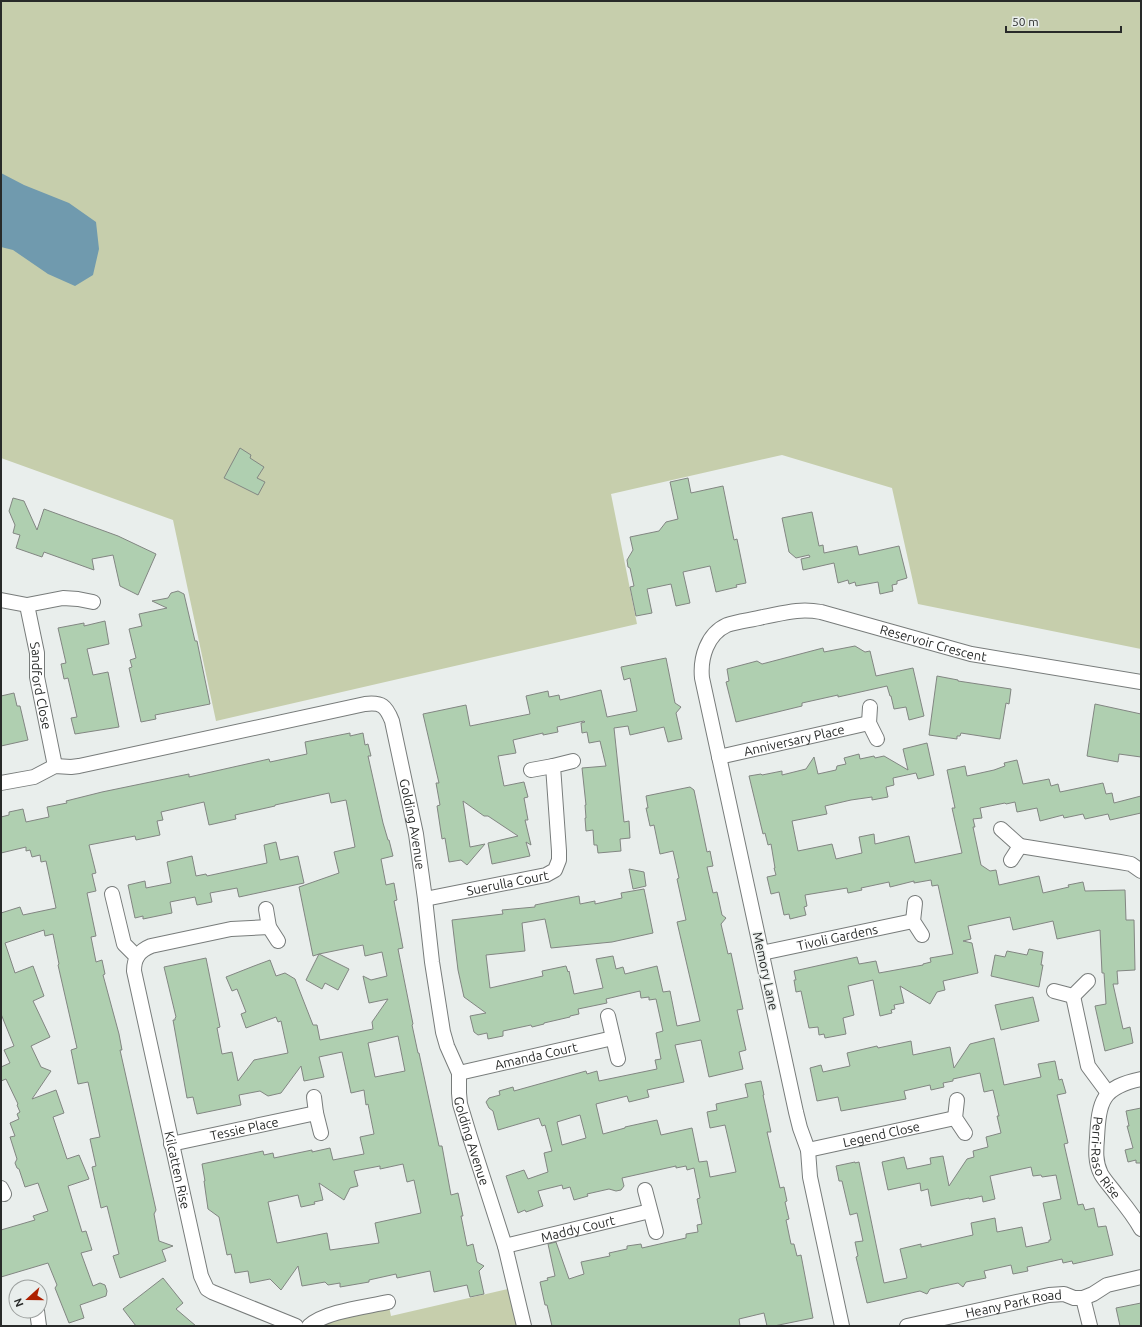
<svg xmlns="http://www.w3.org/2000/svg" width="1142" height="1327" viewBox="0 0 1142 1327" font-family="Ubuntu,sans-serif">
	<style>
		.green { fill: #c6ceac }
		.water { fill: #709aae }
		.building { fill: #afcfb0; stroke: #828682; fill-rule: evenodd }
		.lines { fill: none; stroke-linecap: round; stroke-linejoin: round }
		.street-casing { stroke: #787c7b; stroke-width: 16 }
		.street { stroke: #fff; stroke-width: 14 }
		.labels { text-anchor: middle; stroke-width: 3; stroke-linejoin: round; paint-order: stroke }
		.street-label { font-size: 13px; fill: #282a29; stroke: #e9eeec }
	</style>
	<rect width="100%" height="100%" fill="#e9eeec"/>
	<path class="green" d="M 1,1 L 1141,1 L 1141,649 L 918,604 L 892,488 L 782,455 L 611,494 L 637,624 L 216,721 L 173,520 L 1,458 Z
		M 516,1287 L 524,1326 L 309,1326 L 388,1302 L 391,1316 Z"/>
	<path class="water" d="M 1,173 L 24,185 L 69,203 L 96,222 L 99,249 L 93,275 L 75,286 L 48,274 L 13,250 L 1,247 Z"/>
	<path class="building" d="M 240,448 L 251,455 L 250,458 L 264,467 L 257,478 L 265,482 L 258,495 L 224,478 Z
		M 688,478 L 691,493 L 723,486 L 734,540 L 737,539 L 746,583 L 736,585 L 737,587 L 716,592 L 710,566 L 683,572 L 690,603 L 676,606 L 671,584 L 647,589 L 652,613 L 636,616 L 630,587 L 634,586 L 630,568 L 628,567 L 627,560 L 633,550 L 630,537 L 659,531 L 666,522 L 678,519 L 670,482 Z
		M 13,498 L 24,501 L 37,530 L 44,509 L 118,536 L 156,554 L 138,595 L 120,586 L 113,555 L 92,559 L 94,570 L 44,552 L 42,557 L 16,548 L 20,535 L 13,533 L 15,525 L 9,511 Z
		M 812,512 L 819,546 L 823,545 L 824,553 L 857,546 L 859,555 L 899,546 L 907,578 L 897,581 L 897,584 L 892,585 L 893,591 L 880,594 L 878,582 L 856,586 L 855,582 L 849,584 L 848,580 L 838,583 L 834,563 L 803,570 L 801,559 L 810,557 L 809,555 L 796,558 L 789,552 L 782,518 Z
		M 178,591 L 184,594 L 195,641 L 197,641 L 210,704 L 155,715 L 156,719 L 141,722 L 129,668 L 132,667 L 130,660 L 136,658 L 129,629 L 142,626 L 139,614 L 167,608 L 152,601 L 168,598 L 171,593 Z
		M 105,621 L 109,644 L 87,649 L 93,675 L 108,672 L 119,727 L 75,734 L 71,718 L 77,717 L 68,678 L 64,679 L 61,664 L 66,663 L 58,628 L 84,623 L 84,626 Z
		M 855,646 L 865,652 L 870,651 L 876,676 L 913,668 L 924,716 L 909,720 L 906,707 L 894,709 L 891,696 L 890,696 L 887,686 L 838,697 L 838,695 L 802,703 L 802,706 L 736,722 L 726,682 L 729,681 L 727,669 L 757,661 L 762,664 L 823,648 L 824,652 Z
		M 666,658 L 675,703 L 681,707 L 676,713 L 682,739 L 668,742 L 664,727 L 630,735 L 628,726 L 614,728 L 624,822 L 629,821 L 630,838 L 620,839 L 621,851 L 598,853 L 597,845 L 594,845 L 593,830 L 586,831 L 585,818 L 586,818 L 585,805 L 586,805 L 582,768 L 606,766 L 600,741 L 589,743 L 587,732 L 582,733 L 581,723 L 585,722 L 584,721 L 557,727 L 558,732 L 543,735 L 543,733 L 513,740 L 516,753 L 498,756 L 504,786 L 524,782 L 528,797 L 524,798 L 528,820 L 525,820 L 531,845 L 526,842 L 530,856 L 492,864 L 488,843 L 518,836 L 488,816 L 484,816 L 463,801 L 470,847 L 485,844 L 467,865 L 461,860 L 449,862 L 445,838 L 442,839 L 437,806 L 440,805 L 436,783 L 439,783 L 423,714 L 466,705 L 470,726 L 530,714 L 526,696 L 548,691 L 549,697 L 559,695 L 560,700 L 601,690 L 607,717 L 637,711 L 630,678 L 624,680 L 621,667 Z
		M 937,676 L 958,680 L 958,681 L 1011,689 L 1009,704 L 1006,703 L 1000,739 L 961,733 L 960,736 L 957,736 L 957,739 L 929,735 Z
		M 14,693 L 17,706 L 20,706 L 28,740 L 1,746 L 1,696 Z
		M 1095,704 L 1141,714 L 1141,757 L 1119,754 L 1118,762 L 1087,756 Z
		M 350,733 L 350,736 L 363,733 L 365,745 L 368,744 L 371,756 L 368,756 L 383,823 L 388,840 L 389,840 L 393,856 L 381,859 L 386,885 L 394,883 L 397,900 L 394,901 L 403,948 L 398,949 L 413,1024 L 412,1025 L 418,1053 L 419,1053 L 439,1146 L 442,1146 L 451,1195 L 458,1193 L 463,1216 L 461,1216 L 467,1246 L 473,1244 L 477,1262 L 484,1266 L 479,1271 L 484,1294 L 470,1297 L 467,1285 L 434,1292 L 430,1271 L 397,1278 L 396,1274 L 369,1280 L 369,1282 L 340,1287 L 340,1283 L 328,1285 L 325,1282 L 302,1286 L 298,1266 L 281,1290 L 270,1279 L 250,1283 L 248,1271 L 235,1273 L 231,1254 L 227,1255 L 219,1217 L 208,1209 L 204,1181 L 205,1181 L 202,1164 L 263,1151 L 264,1155 L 273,1153 L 274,1158 L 312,1150 L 312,1152 L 330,1148 L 333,1160 L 364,1154 L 360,1137 L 374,1134 L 368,1104 L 366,1105 L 364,1090 L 351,1093 L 342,1052 L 319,1057 L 324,1077 L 304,1081 L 301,1066 L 281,1093 L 268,1096 L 260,1091 L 239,1095 L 241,1105 L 197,1114 L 193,1097 L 187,1098 L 173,1020 L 175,1020 L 175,1018 L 176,1017 L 164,967 L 206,958 L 220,1027 L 217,1028 L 222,1054 L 232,1052 L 238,1081 L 254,1060 L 288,1053 L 281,1021 L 278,1022 L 276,1017 L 246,1028 L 241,1014 L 246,1012 L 237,989 L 232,991 L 226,977 L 254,966 L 270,960 L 276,976 L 285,973 L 295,979 L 313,1025 L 317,1025 L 320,1040 L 373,1029 L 372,1022 L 388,999 L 369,1003 L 363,976 L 371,980 L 387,976 L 382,952 L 365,956 L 363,945 L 319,954 L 349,969 L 338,990 L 325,983 L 322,989 L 306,980 L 319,954 L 313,956 L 299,887 L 339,873 L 334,852 L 355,847 L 346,800 L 331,803 L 329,793 L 275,805 L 275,806 L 235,815 L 236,819 L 209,825 L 204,802 L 161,812 L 163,820 L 157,821 L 160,835 L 136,840 L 135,836 L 89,845 L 96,873 L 92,874 L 96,891 L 87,893 L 96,936 L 91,937 L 96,962 L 102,960 L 105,974 L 103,975 L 119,1034 L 122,1050 L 120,1050 L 156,1210 L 154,1214 L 159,1241 L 173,1246 L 162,1250 L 166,1261 L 120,1278 L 113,1256 L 119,1254 L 107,1206 L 101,1208 L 92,1167 L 96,1166 L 90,1139 L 100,1137 L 88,1082 L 78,1084 L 71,1050 L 77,1048 L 58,965 L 59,964 L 53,934 L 45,936 L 44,930 L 5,943 L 15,973 L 33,966 L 44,996 L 33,1001 L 50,1037 L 31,1046 L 41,1067 L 51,1071 L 32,1099 L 56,1090 L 64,1113 L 53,1117 L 67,1159 L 79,1155 L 89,1179 L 68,1186 L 82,1232 L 86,1231 L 92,1250 L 81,1253 L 93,1286 L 100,1283 L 105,1285 L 107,1291 L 106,1296 L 80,1305 L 84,1318 L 69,1323 L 55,1288 L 57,1285 L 48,1263 L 1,1277 L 1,1230 L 35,1220 L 33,1216 L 48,1211 L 38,1183 L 25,1187 L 19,1169 L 17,1168 L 15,1163 L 17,1159 L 10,1137 L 15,1136 L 10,1123 L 19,1119 L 17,1114 L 20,1112 L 17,1105 L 18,1104 L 6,1079 L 1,1081 L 1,1067 L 10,1063 L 4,1050 L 14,1046 L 1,1014 L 1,913 L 20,907 L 23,915 L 56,908 L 46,861 L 41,862 L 40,855 L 32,857 L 30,850 L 26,851 L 26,847 L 1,853 L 1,817 L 9,815 L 9,812 L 23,809 L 26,822 L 49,817 L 47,807 L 67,803 L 66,801 L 102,792 L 189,774 L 189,777 L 269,759 L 270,762 L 307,754 L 305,742 ZM 398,1036 L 405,1071 L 375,1077 L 368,1043 ZM 403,1164 L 407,1182 L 414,1180 L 421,1213 L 375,1223 L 379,1243 L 330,1250 L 327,1233 L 277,1243 L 268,1202 L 298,1195 L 301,1207 L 315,1204 L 314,1202 L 323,1200 L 319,1183 L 344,1200 L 350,1188 L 358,1186 L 354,1171 L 380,1166 L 380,1169 Z
		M 927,743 L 934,775 L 918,779 L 916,773 L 893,778 L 894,785 L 886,787 L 888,797 L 872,800 L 872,797 L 851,800 L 825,806 L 827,814 L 792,821 L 798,851 L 832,844 L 836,859 L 862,853 L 859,837 L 874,834 L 875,844 L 909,836 L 915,863 L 962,853 L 952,808 L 955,808 L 947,770 L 965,766 L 967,776 L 994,770 L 1005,766 L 1004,763 L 1017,760 L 1023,784 L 1049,779 L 1051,786 L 1058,784 L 1060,792 L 1103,783 L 1106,794 L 1112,793 L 1114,803 L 1141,796 L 1141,813 L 1110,820 L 1108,814 L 1085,819 L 1083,814 L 1064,818 L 1063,815 L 1040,821 L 1037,808 L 1017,812 L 1015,802 L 1006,804 L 1005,803 L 980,808 L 982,818 L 973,819 L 975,827 L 973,827 L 981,865 L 990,871 L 996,870 L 999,885 L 1039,876 L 1043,893 L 1069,887 L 1068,885 L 1083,882 L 1085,891 L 1125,890 L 1126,920 L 1134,920 L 1135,970 L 1117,971 L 1118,984 L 1113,984 L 1123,1029 L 1130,1027 L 1133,1043 L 1105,1051 L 1095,1006 L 1106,1004 L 1104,973 L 1102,973 L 1100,930 L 1057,939 L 1053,921 L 1013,930 L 1010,917 L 968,926 L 971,939 L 963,941 L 972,943 L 978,973 L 943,981 L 945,990 L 937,992 L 930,1004 L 900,986 L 904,1003 L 894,1005 L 895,1009 L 891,1010 L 892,1013 L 880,1016 L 873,980 L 848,986 L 854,1015 L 843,1018 L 846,1034 L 825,1038 L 824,1034 L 819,1035 L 818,1027 L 809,1028 L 801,991 L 796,992 L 794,980 L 796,980 L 794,971 L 857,957 L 859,964 L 876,961 L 879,973 L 923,965 L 923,964 L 931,962 L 930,958 L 953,954 L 938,885 L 932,886 L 931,880 L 914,883 L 914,881 L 890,887 L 889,882 L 861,888 L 862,890 L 848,893 L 847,888 L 805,895 L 807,906 L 804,907 L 806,915 L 790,919 L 789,914 L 784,915 L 779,892 L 771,894 L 767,877 L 776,875 L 774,868 L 775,868 L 771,844 L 768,845 L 765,833 L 763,834 L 749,776 L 761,774 L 762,775 L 782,771 L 782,775 L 806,769 L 814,757 L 818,774 L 836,770 L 837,766 L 846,764 L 844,758 L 859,754 L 860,759 L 874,756 L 875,758 L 884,756 L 908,770 L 903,749 Z
		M 690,787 L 694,790 L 707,852 L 710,851 L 713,866 L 707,867 L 713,893 L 717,892 L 722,915 L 726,918 L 721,924 L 728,954 L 731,953 L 743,1009 L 737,1010 L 746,1050 L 739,1052 L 743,1069 L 709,1077 L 701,1040 L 675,1045 L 684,1082 L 647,1090 L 649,1097 L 629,1102 L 627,1096 L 596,1104 L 603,1134 L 625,1128 L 625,1127 L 657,1120 L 661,1135 L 692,1128 L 699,1162 L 707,1161 L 710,1177 L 736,1172 L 725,1125 L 710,1128 L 707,1112 L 717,1110 L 716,1104 L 748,1097 L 745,1084 L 761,1081 L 764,1095 L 763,1095 L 771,1132 L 767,1132 L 780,1188 L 784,1187 L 787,1201 L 785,1202 L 789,1219 L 786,1220 L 791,1244 L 794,1244 L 797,1256 L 801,1255 L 813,1318 L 774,1326 L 767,1326 L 764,1313 L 739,1319 L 740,1326 L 552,1326 L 547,1305 L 545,1305 L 540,1282 L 548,1280 L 547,1278 L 555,1276 L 548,1244 L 556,1242 L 569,1279 L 584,1274 L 581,1262 L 610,1256 L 609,1253 L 627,1249 L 627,1246 L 641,1244 L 642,1248 L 686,1238 L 686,1234 L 698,1232 L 697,1225 L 702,1224 L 697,1199 L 700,1198 L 694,1168 L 687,1170 L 686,1166 L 676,1168 L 676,1166 L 622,1178 L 624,1186 L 621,1190 L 616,1191 L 609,1189 L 587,1194 L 588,1196 L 574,1200 L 570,1187 L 563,1189 L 562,1185 L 538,1191 L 543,1206 L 526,1212 L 525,1210 L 518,1213 L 506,1176 L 524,1170 L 528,1179 L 548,1172 L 544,1153 L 552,1151 L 545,1125 L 542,1126 L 539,1118 L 498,1130 L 493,1111 L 489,1108 L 486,1102 L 489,1098 L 500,1095 L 499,1091 L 513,1087 L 514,1091 L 586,1071 L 587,1074 L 597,1071 L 599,1081 L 657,1069 L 655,1060 L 661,1059 L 656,1033 L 663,1031 L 656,999 L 649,1000 L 649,997 L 641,998 L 640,991 L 606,999 L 607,1003 L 578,1009 L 579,1014 L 570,1016 L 570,1017 L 544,1023 L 544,1024 L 532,1027 L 531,1025 L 503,1031 L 503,1036 L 488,1039 L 487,1033 L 478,1035 L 474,1032 L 470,1016 L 486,1013 L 464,997 L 458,970 L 452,920 L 503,914 L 502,910 L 535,907 L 535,905 L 579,896 L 580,904 L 595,901 L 595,904 L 622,898 L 621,893 L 644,889 L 653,933 L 612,942 L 551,948 L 545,919 L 522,923 L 525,951 L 486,955 L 490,988 L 543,976 L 542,971 L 566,966 L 568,972 L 569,971 L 574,994 L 603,988 L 596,959 L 613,956 L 616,969 L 623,967 L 625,974 L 657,966 L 663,992 L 670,991 L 677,1026 L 700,1021 L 677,922 L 686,920 L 677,879 L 679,878 L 673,851 L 660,854 L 654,825 L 650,826 L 646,808 L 648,808 L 646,796 ZM 580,1115 L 586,1138 L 562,1145 L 557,1122 Z
		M 276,842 L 280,860 L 298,856 L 304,883 L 239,897 L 237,888 L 210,893 L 212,902 L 197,905 L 195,897 L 170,902 L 172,913 L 143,919 L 143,916 L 135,918 L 128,885 L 145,881 L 146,888 L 171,883 L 167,862 L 192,856 L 196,876 L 206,874 L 207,876 L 267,863 L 264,845 Z
		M 629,869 L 644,872 L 646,886 L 633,889 Z
		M 1029,949 L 1043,952 L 1041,965 L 1043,965 L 1039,987 L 991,976 L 995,955 L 1005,957 L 1007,951 L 1027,955 Z
		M 1033,997 L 1039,1021 L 1001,1030 L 995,1005 Z
		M 994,1038 L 1004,1085 L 1041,1077 L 1038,1064 L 1055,1061 L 1059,1080 L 1062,1079 L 1066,1093 L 1057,1095 L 1068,1143 L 1064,1144 L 1078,1205 L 1083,1204 L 1085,1210 L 1094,1208 L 1098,1227 L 1106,1226 L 1113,1255 L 1073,1264 L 1072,1261 L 1063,1263 L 1062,1259 L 1027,1267 L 1028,1271 L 1013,1274 L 1011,1265 L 984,1271 L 986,1278 L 966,1282 L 963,1287 L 958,1283 L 930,1289 L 927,1294 L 920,1291 L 867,1303 L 856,1257 L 858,1256 L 855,1242 L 863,1241 L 857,1213 L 850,1215 L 842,1181 L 839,1181 L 836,1166 L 855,1162 L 855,1163 L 859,1162 L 884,1283 L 907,1278 L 900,1249 L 921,1244 L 921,1247 L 973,1235 L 971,1223 L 995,1218 L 997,1232 L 1022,1227 L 1026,1247 L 1049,1242 L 1049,1240 L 1051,1240 L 1043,1203 L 1061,1199 L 1056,1175 L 1042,1177 L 1041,1175 L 1033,1176 L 1031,1167 L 990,1176 L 995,1199 L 983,1202 L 982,1196 L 969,1199 L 969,1198 L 931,1206 L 928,1189 L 921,1191 L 920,1183 L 888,1190 L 882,1162 L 904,1157 L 907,1169 L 931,1164 L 930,1158 L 943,1156 L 949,1186 L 967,1159 L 974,1157 L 973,1151 L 988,1147 L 986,1137 L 1001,1133 L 997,1116 L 999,1116 L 993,1090 L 984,1092 L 980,1073 L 953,1079 L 953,1081 L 943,1083 L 944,1087 L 931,1090 L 930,1085 L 904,1091 L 906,1099 L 841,1111 L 838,1097 L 817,1101 L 810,1068 L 821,1065 L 823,1072 L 850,1066 L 847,1053 L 877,1046 L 878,1048 L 911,1041 L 913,1055 L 950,1047 L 954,1068 L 970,1044 Z
		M 1141,1108 L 1141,1163 L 1136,1163 L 1136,1160 L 1128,1162 L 1125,1150 L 1133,1148 L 1127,1126 L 1129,1126 L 1126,1111 Z
		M 163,1278 L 183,1303 L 176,1309 L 196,1326 L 136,1326 L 123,1309 Z
		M 1141,1303 L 1141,1326 L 1120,1326 L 1116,1308 Z"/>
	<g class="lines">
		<g class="street-casing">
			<g id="street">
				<path d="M 1,600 L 27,605 L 63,598 L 78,599 L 93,602"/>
				<path id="s1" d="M 27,605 L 37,653 L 37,677 L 55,766"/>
				<path d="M 870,707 L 869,723 L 877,739"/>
				<path id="s2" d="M 719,757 L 869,723"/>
				<path d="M 531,770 L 553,766"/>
				<path id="s3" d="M 1,783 L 34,777 L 55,766 L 71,767 L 79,766 L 365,704 C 382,702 386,706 392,721 L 416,834 L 425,899 L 432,962 L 443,1032 L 447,1046 L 459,1073 L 459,1093 L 460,1104 L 470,1137 L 505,1246 L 524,1326"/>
				<path d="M 1001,829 L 1020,846 L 1011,860"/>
				<path d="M 1020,846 L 1120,862 L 1131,864 L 1141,871"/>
				<path d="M 112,894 L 124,944 L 137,957"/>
				<path id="s4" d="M 425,899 L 546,875 L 555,870 L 559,860 L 559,851 L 553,766 L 573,761"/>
				<path d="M 915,903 L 913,921 L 922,935"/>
				<path d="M 266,909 L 269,927 L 278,941"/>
				<path id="s5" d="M 269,927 L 231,929 L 151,946 C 139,951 134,958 134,971 L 201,1276 L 207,1289 L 212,1292 L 296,1326"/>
				<path id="s6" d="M 762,953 L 913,921"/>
				<path d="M 1054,991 L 1073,996 L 1088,981"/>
				<path d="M 1073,996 L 1088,1066 L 1108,1093"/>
				<path d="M 608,1016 L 618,1059"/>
				<path id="s7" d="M 459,1073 L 613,1038"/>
				<path id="s8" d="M 1141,1079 C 1102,1087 1099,1101 1097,1138 C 1096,1150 1095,1162 1101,1174 C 1105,1181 1111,1187 1116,1194 C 1125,1205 1134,1216 1141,1229"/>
				<path d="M 314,1097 L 316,1113"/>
				<path d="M 957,1100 L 955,1118 L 965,1133"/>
				<path id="s9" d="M 171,1144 L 316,1113 L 321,1133"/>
				<path id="s10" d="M 808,1150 L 955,1118"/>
				<path d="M 1,1188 L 4,1194"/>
				<path d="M 645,1190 L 656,1232"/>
				<path id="s11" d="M 505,1246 L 650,1211"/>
				<path d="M 1083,1298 L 1090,1326"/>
				<path d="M 37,1311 L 39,1326"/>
				<path d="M 309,1326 C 326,1311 366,1307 388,1302"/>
				<path id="s12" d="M 842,1326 L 810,1177 L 808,1150 L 800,1128 L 796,1112 L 702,678 C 700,658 707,634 727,625 C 738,621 752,620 763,617 C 784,613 799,608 821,612 L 971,654 L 1141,682"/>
				<path id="s13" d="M 907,1326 L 1049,1295 L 1064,1294 L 1074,1298 L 1083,1298 L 1093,1294 L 1107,1285 L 1141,1277"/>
			</g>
		</g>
		<use href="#street" class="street"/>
	</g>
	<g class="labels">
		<g class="street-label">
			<text dy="5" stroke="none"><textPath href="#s12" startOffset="938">Reservoir Crescent</textPath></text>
			<text dy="5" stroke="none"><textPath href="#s1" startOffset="82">Sandford Close</textPath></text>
			<text dy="5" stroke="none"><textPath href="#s2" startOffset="77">Anniversary Place</textPath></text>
			<text dy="5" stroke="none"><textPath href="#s3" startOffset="515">Golding Avenue</textPath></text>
			<text dy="5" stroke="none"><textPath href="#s4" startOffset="84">Suerulla Court</textPath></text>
			<text dy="5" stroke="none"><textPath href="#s6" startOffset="77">Tivoli Gardens</textPath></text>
			<text transform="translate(766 971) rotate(78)" y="5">Memory Lane</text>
			<text dy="5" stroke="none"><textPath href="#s7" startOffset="79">Amanda Court</textPath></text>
			<text dy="5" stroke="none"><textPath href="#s9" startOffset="75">Tessie Place</textPath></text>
			<text dy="5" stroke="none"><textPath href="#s10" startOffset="75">Legend Close</textPath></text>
			<text dy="5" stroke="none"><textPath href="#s3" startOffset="839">Golding Avenue</textPath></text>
			<text dy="5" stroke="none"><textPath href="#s8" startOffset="105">Perri-Raso Rise</textPath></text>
			<text dy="5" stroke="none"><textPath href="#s5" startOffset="356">Kilcatten Rise</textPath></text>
			<text dy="5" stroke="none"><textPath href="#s11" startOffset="75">Maddy Court</textPath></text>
			<text dy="5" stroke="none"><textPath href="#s13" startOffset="109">Heany Park Road</textPath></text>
		</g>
	</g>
	<rect width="1142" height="1327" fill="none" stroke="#282a29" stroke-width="4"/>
	<g transform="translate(28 1299) rotate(249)"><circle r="19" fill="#e9eeec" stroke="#9ca09e"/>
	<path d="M0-3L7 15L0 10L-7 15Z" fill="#ad2000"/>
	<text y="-6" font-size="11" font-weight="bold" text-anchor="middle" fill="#282a29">N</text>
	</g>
	<path d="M1006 26v6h115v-6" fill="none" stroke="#282a29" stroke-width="2"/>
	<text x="1012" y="26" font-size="12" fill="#282a29" stroke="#e9eeec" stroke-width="3" paint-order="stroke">50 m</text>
</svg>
